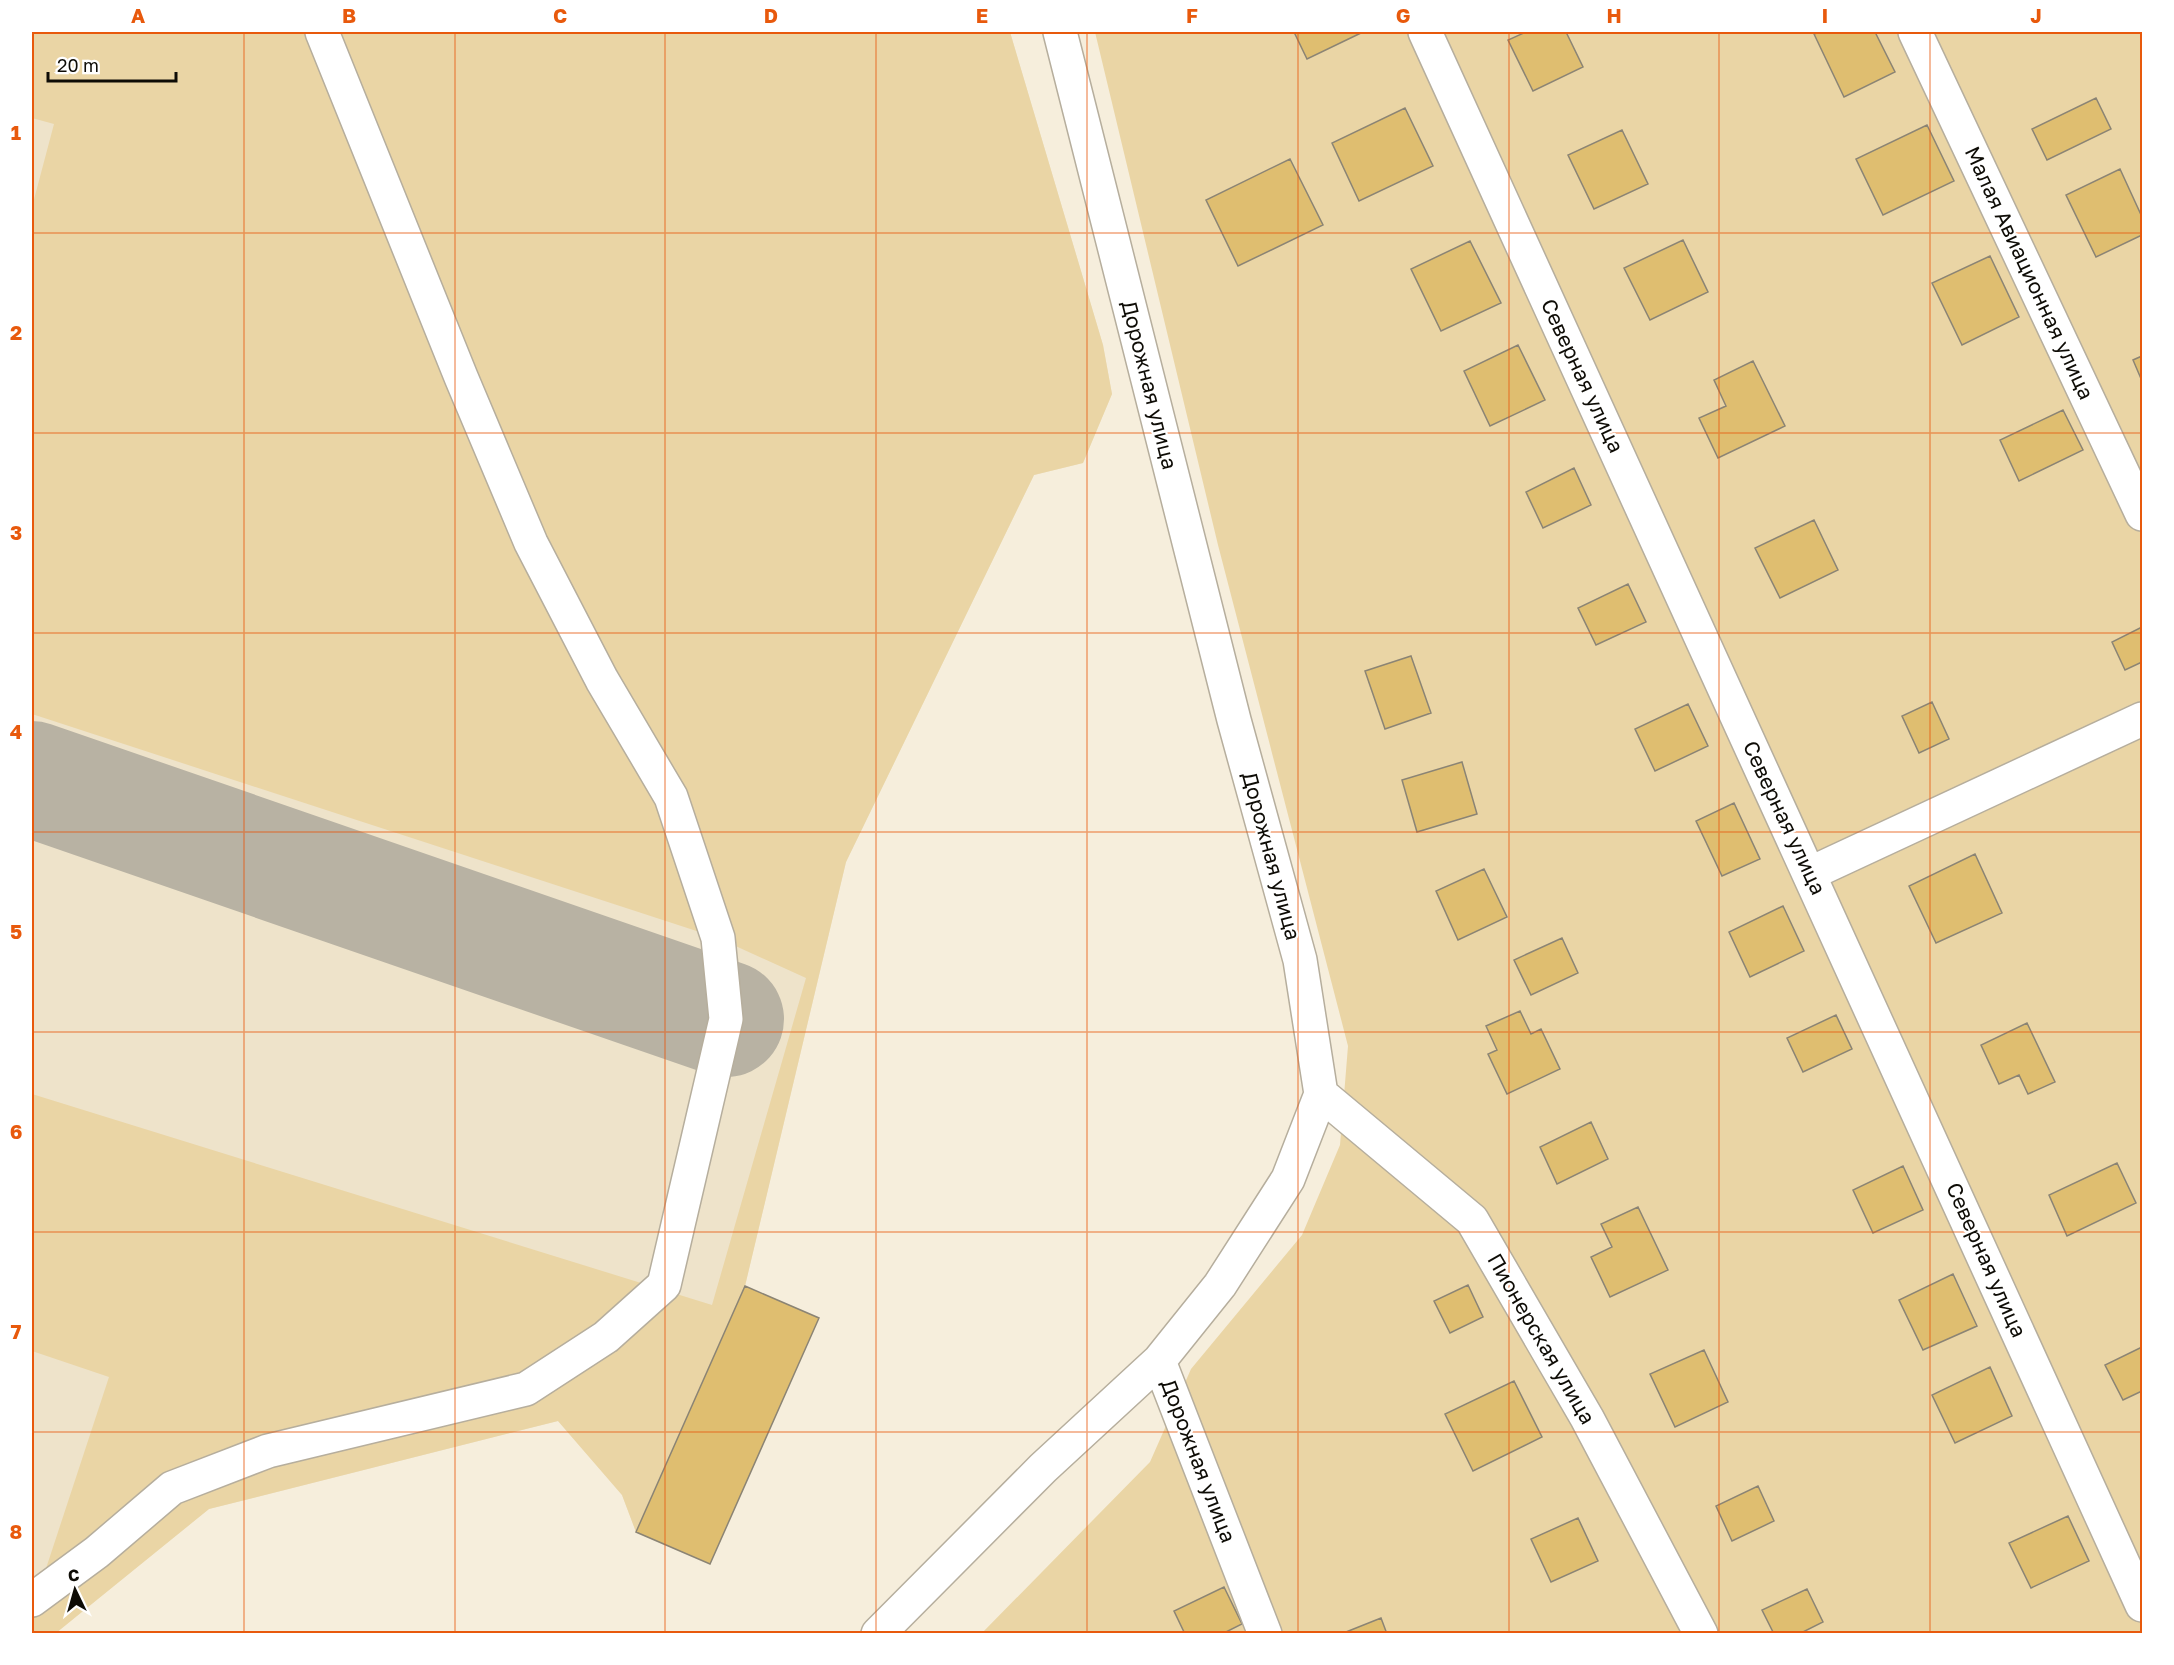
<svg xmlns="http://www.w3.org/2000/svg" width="2174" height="1665" viewBox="0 0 2174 1665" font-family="'Golos Text',sans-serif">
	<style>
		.built { fill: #eee3ca }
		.green { fill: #ead5a5 }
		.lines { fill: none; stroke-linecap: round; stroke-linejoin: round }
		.taxiway { stroke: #b8b2a3; stroke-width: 116 }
		.building { fill: #dfbe70; stroke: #8b8474; stroke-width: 1.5 }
		.minor-casing { stroke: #b6ae9d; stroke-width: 36 }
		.minor { stroke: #fff; stroke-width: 33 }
		.grid { fill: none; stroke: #e8590c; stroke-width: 1.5; stroke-opacity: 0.55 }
		.labels { text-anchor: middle; stroke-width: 4.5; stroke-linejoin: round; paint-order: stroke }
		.street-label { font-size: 21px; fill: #0e0c06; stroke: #fff }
		.neatline { fill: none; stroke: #e8590c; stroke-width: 2 }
		.grid-label { font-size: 20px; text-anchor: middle; font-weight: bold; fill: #e8590c }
	</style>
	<rect width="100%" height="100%" fill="#f6eedc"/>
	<path class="built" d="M 32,32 L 1010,32 L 1103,345 L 1112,394 L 1083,463 L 1034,475 L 846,862 L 745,1286 L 636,1532 L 622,1495 L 558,1421 L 209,1509 L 56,1633 L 32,1634 Z"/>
	<path class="green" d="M 32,32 L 1010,32 L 1103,345 L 1112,394 L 1083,463 L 1034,475 L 846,862 L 745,1286 L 636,1532 L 622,1495 L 558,1421 L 209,1509 L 56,1633 L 32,1633 L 32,1611 L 109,1377 L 32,1351 L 32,1094 L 712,1305 L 806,978 L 718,938 L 32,714 L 32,207 L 54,124 L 32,118 Z
		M 1095,32 L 2142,32 L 2142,1633 L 981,1634 L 1150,1462 L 1191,1369 L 1302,1235 L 1340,1145 L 1348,1046 L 1218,545 Z"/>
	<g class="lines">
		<path class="taxiway" d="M 32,779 L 726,1019"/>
	</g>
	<path class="building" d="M 1294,32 L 1363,32 L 1307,59 Z
		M 1526,32 L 1566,32 L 1583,67 L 1533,91 L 1508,40 Z
		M 1820,32 L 1875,32 L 1895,72 L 1844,97 L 1814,34 Z
		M 2096,98 L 2111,129 L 2047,160 L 2032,129 Z
		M 1405,108 L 1433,166 L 1359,201 L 1332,143 Z
		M 1927,125 L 1954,181 L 1883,215 L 1856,159 Z
		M 1622,130 L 1648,184 L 1594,209 L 1568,155 Z
		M 1290,159 L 1323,225 L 1238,266 L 1206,200 Z
		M 2120,169 L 2142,217 L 2142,235 L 2096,257 L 2066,195 Z
		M 1683,240 L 1708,292 L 1650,320 L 1624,268 Z
		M 1470,241 L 1501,303 L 1441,331 L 1411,269 Z
		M 1990,256 L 2019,317 L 1962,345 L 1932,283 Z
		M 1518,345 L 1545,400 L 1490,426 L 1464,371 Z
		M 2142,356 L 2142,381 L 2133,360 Z
		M 1753,361 L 1785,426 L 1718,458 L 1699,418 L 1726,406 L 1714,380 Z
		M 2063,410 L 2083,450 L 2019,481 L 2000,440 Z
		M 1574,468 L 1591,505 L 1543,528 L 1526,492 Z
		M 1814,520 L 1838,570 L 1780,598 L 1755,548 Z
		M 1628,584 L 1646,622 L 1596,645 L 1578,608 Z
		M 2142,627 L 2142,662 L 2125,670 L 2112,642 Z
		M 1411,656 L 1431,713 L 1385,729 L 1365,671 Z
		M 1932,702 L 1949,739 L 1919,753 L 1902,716 Z
		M 1688,704 L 1708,746 L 1655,771 L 1635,729 Z
		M 1462,762 L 1477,814 L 1417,832 L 1402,780 Z
		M 1734,803 L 1760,859 L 1722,876 L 1696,821 Z
		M 1975,854 L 2002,913 L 1936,943 L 1909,886 Z
		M 1484,869 L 1507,917 L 1458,940 L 1436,891 Z
		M 1783,906 L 1804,951 L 1750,977 L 1729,932 Z
		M 1562,938 L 1578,973 L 1531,995 L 1514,960 Z
		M 1520,1011 L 1531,1034 L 1541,1029 L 1560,1069 L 1507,1094 L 1488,1054 L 1497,1050 L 1486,1026 Z
		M 1836,1015 L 1852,1049 L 1803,1072 L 1787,1038 Z
		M 2027,1023 L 2055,1082 L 2028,1094 L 2019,1075 L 1999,1084 L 1981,1045 Z
		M 1591,1122 L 1608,1159 L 1557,1184 L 1540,1147 Z
		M 2117,1163 L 2136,1203 L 2067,1236 L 2049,1195 Z
		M 1903,1166 L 1923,1210 L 1873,1233 L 1853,1190 Z
		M 1638,1207 L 1668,1270 L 1610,1297 L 1591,1257 L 1612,1247 L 1601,1224 Z
		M 1953,1274 L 1977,1326 L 1923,1350 L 1899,1300 Z
		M 1468,1285 L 1483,1317 L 1450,1333 L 1434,1301 Z
		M 745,1286 L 819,1318 L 710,1564 L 636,1532 Z
		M 2142,1347 L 2142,1391 L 2123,1400 L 2105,1365 Z
		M 1704,1350 L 1728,1402 L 1675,1427 L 1650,1374 Z
		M 1990,1367 L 2012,1416 L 1955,1443 L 1932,1395 Z
		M 1514,1381 L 1542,1437 L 1473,1471 L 1445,1414 Z
		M 1758,1486 L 1774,1521 L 1732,1541 L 1716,1506 Z
		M 2068,1516 L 2089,1561 L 2031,1588 L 2009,1543 Z
		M 1578,1518 L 1598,1561 L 1551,1582 L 1531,1539 Z
		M 1224,1587 L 1242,1624 L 1222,1634 L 1185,1634 L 1174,1611 Z
		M 1807,1589 L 1823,1622 L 1799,1634 L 1774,1634 L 1762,1610 Z
		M 1381,1618 L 1387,1634 L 1341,1634 Z"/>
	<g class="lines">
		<g class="minor-casing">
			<path id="minor" d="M 1060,32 L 1234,720 L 1300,960 L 1321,1094 L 1288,1179 L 1220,1285 L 1159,1361 L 1265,1634
				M 1425,32 L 2142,1605
				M 1915,32 L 2142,514
				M 1809,874 L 2142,719
				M 1321,1094 L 1472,1220 L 1587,1418 L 1701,1634
				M 32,1600 L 97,1552 L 172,1488 L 268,1451 L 526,1389 L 606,1337 L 664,1285 L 726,1019 L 718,938 L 671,797 L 602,680 L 531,543 L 461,377 L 322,32
				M 878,1634 L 1043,1468 L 1159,1361"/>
		</g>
		<use href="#minor" class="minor"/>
	</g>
	<path class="grid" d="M 244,32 L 244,1634M 455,32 L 455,1634M 665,32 L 665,1634M 876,32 L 876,1634M 1087,32 L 1087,1634M 1298,32 L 1298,1634M 1509,32 L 1509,1634M 1719,32 L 1719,1634M 1930,32 L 1930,1634M 32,233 L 2142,233M 32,433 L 2142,433M 32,633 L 2142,633M 32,832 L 2142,832M 32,1032 L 2142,1032M 32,1232 L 2142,1232M 32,1432 L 2142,1432"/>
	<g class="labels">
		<g class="street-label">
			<text transform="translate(2029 273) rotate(65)" y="7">Малая Авиационная улица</text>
			<text transform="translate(1582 376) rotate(65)" y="7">Северная улица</text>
			<text transform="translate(1149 385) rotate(76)" y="7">Дорожная улица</text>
			<text transform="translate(1784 818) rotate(65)" y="7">Северная улица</text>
			<text transform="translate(1271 856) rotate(75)" y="7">Дорожная улица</text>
			<text transform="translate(1986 1260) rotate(66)" y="7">Северная улица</text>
			<text transform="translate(1541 1339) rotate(60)" y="7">Пионерская улица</text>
			<text transform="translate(1198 1461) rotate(69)" y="7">Дорожная улица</text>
		</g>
	</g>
	<rect width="2174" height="1665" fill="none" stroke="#ffffff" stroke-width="66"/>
	<g transform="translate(75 1590) rotate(355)" stroke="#ffffff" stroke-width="4.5" paint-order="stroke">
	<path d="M0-4.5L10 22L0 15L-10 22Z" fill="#0e0c06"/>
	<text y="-9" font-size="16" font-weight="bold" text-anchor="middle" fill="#0e0c06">С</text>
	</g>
	<path d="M48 72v9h128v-9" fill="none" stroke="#0e0c06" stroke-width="3"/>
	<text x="57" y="72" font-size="18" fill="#0e0c06" stroke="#ffffff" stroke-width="4.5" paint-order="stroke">20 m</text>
	<rect x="33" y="33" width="2108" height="1599" class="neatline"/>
	<g class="grid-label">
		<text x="138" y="23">A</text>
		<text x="349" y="23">B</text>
		<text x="560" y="23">C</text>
		<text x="771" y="23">D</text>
		<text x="982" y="23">E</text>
		<text x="1192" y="23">F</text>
		<text x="1403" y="23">G</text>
		<text x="1614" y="23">H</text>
		<text x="1825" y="23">I</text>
		<text x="2036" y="23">J</text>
		<text x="16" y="140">1</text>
		<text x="16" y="340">2</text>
		<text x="16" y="540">3</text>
		<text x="16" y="739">4</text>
		<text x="16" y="939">5</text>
		<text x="16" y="1139">6</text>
		<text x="16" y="1339">7</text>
		<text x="16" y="1539">8</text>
	</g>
</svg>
